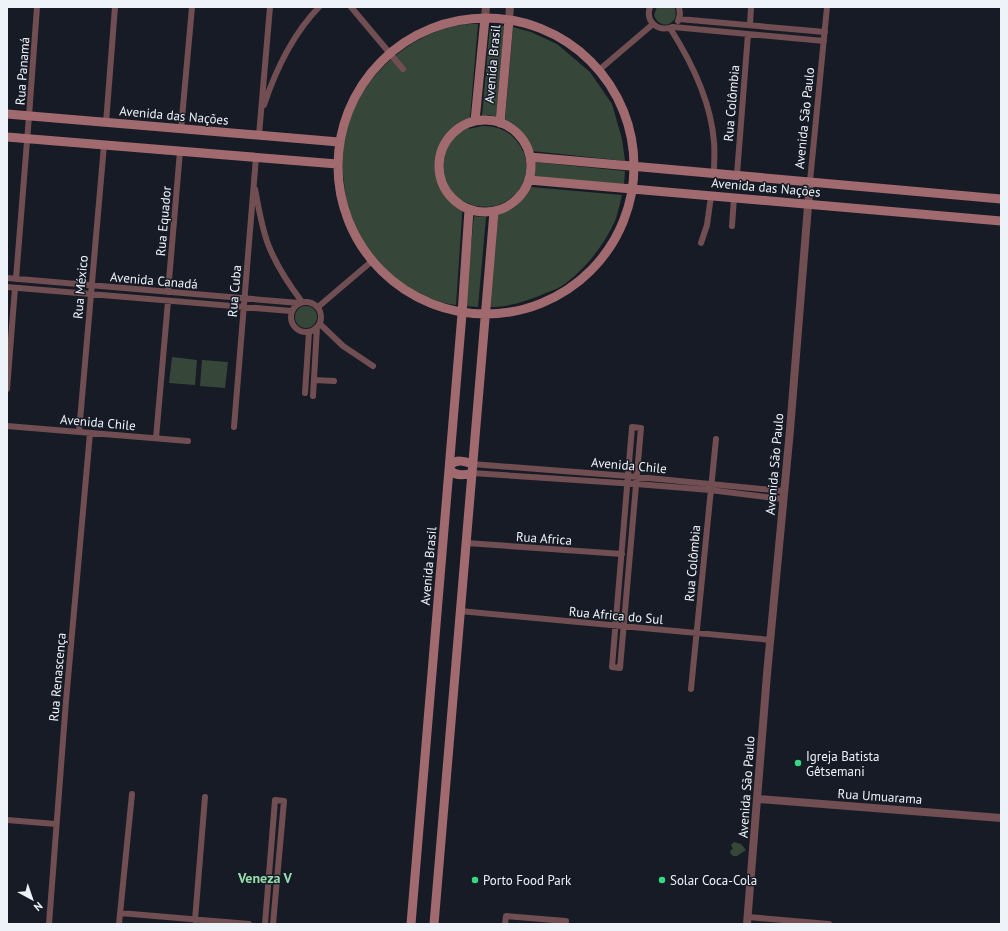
<svg xmlns="http://www.w3.org/2000/svg" width="1008" height="931" viewBox="0 0 1008 931" font-family="'PT Sans',sans-serif">
	<style>
		.green { fill: #364739 }
		.lines { fill: none; stroke-linecap: round; stroke-linejoin: round }
		.minor { stroke: #704e51; stroke-width: 6 }
		.tertiary { stroke: #704e51; stroke-width: 8 }
		.secondary { stroke: #a16a6f; stroke-width: 9 }
		.poi-dot { fill: #36d880; stroke: #171b26; stroke-width: 1.5 }
		.labels { text-anchor: middle; stroke-width: 3; stroke-linejoin: round; paint-order: stroke }
		.street-label { font-size: 13px; fill: #eef2f9; stroke: #171b26 }
		.poi-label { font-size: 13px; fill: #eef2f9; stroke: #171b26; text-anchor: start }
		.neighbourhood-label { font-size: 14px; font-weight: bold; fill: #95ddac; stroke: #171b26 }
	</style>
	<rect width="100%" height="100%" fill="#171b26"/>
	<path class="green" d="M 657,7 L 674,7 C 682,23 660,33 654,15 Z
		M 469,24 L 478,24 L 469,129 C 474,128 479,126 484,126 C 495,126 507,130 514,138 C 548,174 506,224 463,201 L 456,305 C 449,304 442,303 435,300 C 395,287 357,247 347,206 C 345,199 345,190 344,182 C 342,169 341,144 345,131 C 358,83 402,39 451,27 C 457,25 463,25 469,24 Z
		M 490,25 L 504,26 L 496,117 L 490,115 L 482,116 Z
		M 513,27 L 531,32 L 557,44 L 590,72 L 612,104 L 622,139 L 625,161 L 532,151 C 526,137 517,129 505,120 Z
		M 534,162 L 625,171 L 624,184 L 532,177 L 534,169 Z
		M 531,187 L 622,195 C 620,203 618,213 615,221 C 604,246 582,273 560,287 C 555,290 550,291 546,293 C 527,301 510,307 489,307 L 498,215 L 515,207 Z
		M 474,216 L 480,217 L 486,217 L 478,307 L 465,306 Z
		M295 317a11 11 0 1 1 22 0a11 11 0 1 1-22 0Z
		M 172,357 L 197,360 L 195,385 L 169,383 Z
		M 202,360 L 228,362 L 225,388 L 200,386 Z
		M 734,842 L 741,844 L 746,850 L 737,856 L 733,856 L 730,853 L 731,850 L 733,849 L 731,845 Z"/>
	<g class="lines">
		<path class="minor" d="M 351,7 L 403,69
			M 650,7 C 645,22 658,32 672,27
			M 679,19 L 825,32
			M 678,21 L 680,14 L 679,7
			M 750,25 L 751,7
			M 673,27 L 824,41
			M 670,28 C 691,61 711,101 714,142 C 715,152 714,162 714,172
			M 599,70 L 653,24
			M 264,105 C 276,69 293,34 319,7
			M 106,123 L 115,7
			M 181,129 L 192,7
			M 259,135 L 270,7
			M 737,174 L 748,34
			M 810,181 L 827,7
			M 255,189 C 259,209 262,231 270,249 C 278,268 290,286 302,302
			M 732,226 L 734,197
			M 701,243 L 707,225 L 711,196
			M 7,278 L 299,303
			M 16,279 L 29,116 L 37,7
			M 7,287 L 291,311
			M 168,292 L 180,151
			M291 317a15 15 0 1 1 30 0a15 15 0 1 1-30 0Z
			M 318,307 L 372,261
			M 320,324 L 343,346 L 373,366
			M 314,380 L 334,381
			M 7,389 L 15,288
			M 305,393 L 309,332
			M 313,396 L 317,327
			M 7,426 L 188,441
			M 234,427 L 256,157
			M 632,427 L 641,428 L 620,668 L 612,667 Z
			M 79,432 L 104,145
			M 156,438 L 168,301
			M 472,464 L 628,476 L 783,491
			M 472,473 L 636,484 L 710,490 L 783,499
			M 466,543 L 622,554
			M 460,611 L 771,640
			M 691,689 L 716,439
			M 7,820 L 56,824
			M 120,913 L 249,924
			M 748,917 L 829,924
			M 195,920 L 205,797
			M 49,924 L 66,701 L 90,433
			M 119,924 L 132,794
			M 265,924 L 275,800 L 284,801 L 273,924
			M 505,924 L 506,916 L 566,921 L 566,924"/>
		<path class="tertiary" d="M 485,18 L 486,7
			M 509,20 L 510,7
			M 758,799 L 1001,818
			M 747,924 L 767,674 L 790,430 L 810,181"/>
		<path class="secondary" d="M338 166a148 148 0 1 1 296 0a148 148 0 1 1-296 0Z
			M 7,114 L 339,142
			M439 166a46 46 0 1 1 92 0a46 46 0 1 1-92 0Z
			M 475,121 L 485,18
			M 500,123 L 509,20
			M 7,137 L 337,164
			M 530,157 L 1001,199
			M 529,180 L 1001,221
			M 450,465 C 457,459 464,461 472,464
			M 449,469 C 455,476 463,476 472,473
			M 411,924 L 462,314 L 469,210
			M 434,924 L 494,212"/>
	</g>
	<g class="poi-dot">
		<circle cx="798" cy="763" r="4"/>
		<circle cx="475" cy="880" r="4"/>
		<circle cx="662" cy="880" r="4"/>
	</g>
	<g class="labels">
		<g class="street-label">
			<text transform="translate(492 64) rotate(-85)" y="5">Avenida Brasil</text>
			<text transform="translate(22 71) rotate(-86)" y="5">Rua Panamá</text>
			<text transform="translate(731 103) rotate(-85)" y="5">Rua Colômbia</text>
			<text transform="translate(174 115) rotate(5)" y="5">Avenida das Nações</text>
			<text transform="translate(804 118) rotate(-84)" y="5">Avenida São Paulo</text>
			<text transform="translate(766 187) rotate(5)" y="5">Avenida das Nações</text>
			<text transform="translate(163 221) rotate(-85)" y="5">Rua Equador</text>
			<text transform="translate(154 280) rotate(5)" y="5">Avenida Canadá</text>
			<text transform="translate(80 287) rotate(-85)" y="5">Rua México</text>
			<text transform="translate(234 291) rotate(-85)" y="5">Rua Cuba</text>
			<text transform="translate(98 422) rotate(5)" y="5">Avenida Chile</text>
			<text transform="translate(774 464) rotate(-85)" y="5">Avenida São Paulo</text>
			<text transform="translate(629 465) rotate(5)" y="5">Avenida Chile</text>
			<text transform="translate(544 538) rotate(4)" y="5">Rua Africa</text>
			<text transform="translate(692 563) rotate(-85)" y="5">Rua Colômbia</text>
			<text transform="translate(428 566) rotate(-85)" y="5">Avenida Brasil</text>
			<text transform="translate(616 615) rotate(5)" y="5">Rua Africa do Sul</text>
			<text transform="translate(57 677) rotate(-85)" y="5">Rua Renascença</text>
			<text transform="translate(746 787) rotate(-86)" y="5">Avenida São Paulo</text>
			<text transform="translate(880 796) rotate(4)" y="5">Rua Umuarama</text>
		</g>
		<g class="poi-label">
			<text x="806" y="761">Igreja Batista<tspan x="806" dy="15">Gêtsemani</tspan></text>
			<text x="483" y="885">Porto Food Park</text>
			<text x="670" y="885">Solar Coca-Cola</text>
		</g>
		<g class="neighbourhood-label">
			<text x="265" y="883">Veneza V</text>
		</g>
	</g>
	<rect width="1008" height="931" fill="none" stroke="#eef2f9" stroke-width="16"/>
	<g transform="translate(32 899) rotate(140)" stroke="#171b26" stroke-width="3" paint-order="stroke">
	<path d="M0-3L7 15L0 10L-7 15Z" fill="#eef2f9"/>
	<text y="-6" font-size="11" font-weight="bold" text-anchor="middle" fill="#eef2f9">N</text>
	</g>
</svg>
